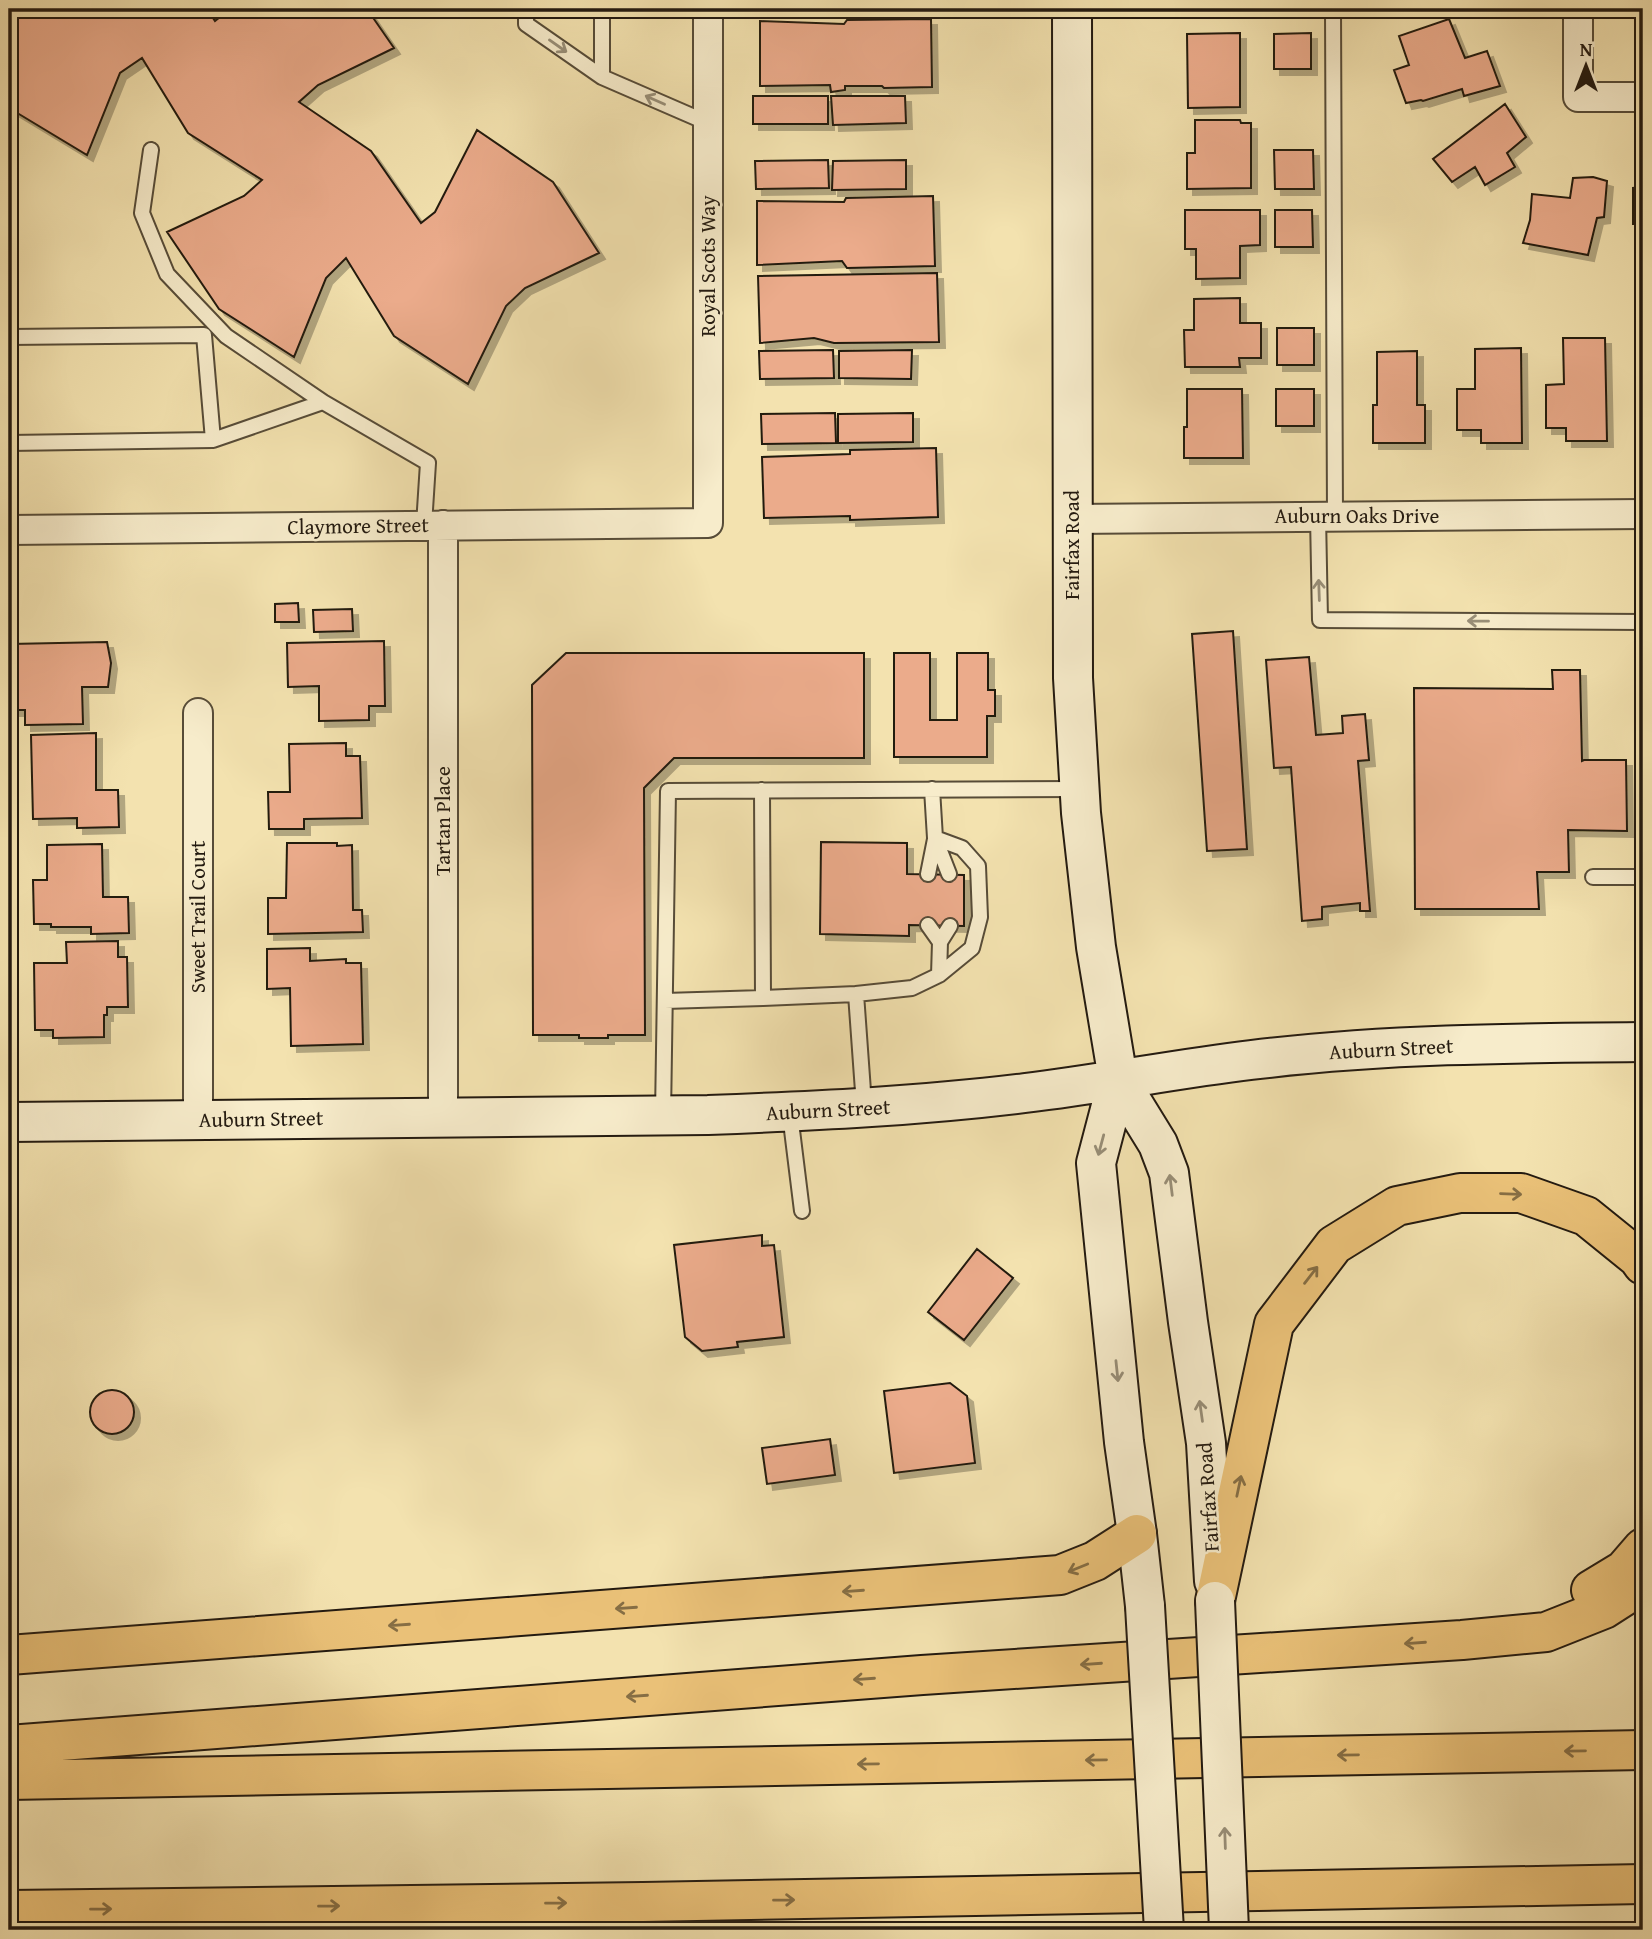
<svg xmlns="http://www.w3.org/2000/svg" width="1652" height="1939" viewBox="0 0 1652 1939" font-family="'Gentium Book Plus',serif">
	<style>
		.building { fill: #ebab8b; stroke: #231a10; stroke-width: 2; filter: url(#shadow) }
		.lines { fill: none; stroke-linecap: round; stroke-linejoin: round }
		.service-casing { stroke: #574c38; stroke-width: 18 }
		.minor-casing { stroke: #574c38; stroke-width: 32 }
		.secondary-casing { stroke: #231a10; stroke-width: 42 }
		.motorway-casing { stroke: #231a10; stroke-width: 42 }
		.service { stroke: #f7eccb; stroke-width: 14 }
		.minor { stroke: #f7eccb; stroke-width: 28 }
		.secondary { stroke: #f7eccb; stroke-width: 38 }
		.motorway { stroke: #eac178; stroke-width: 38 }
		.secondary-bridge-casing { stroke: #231a10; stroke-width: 42; stroke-linecap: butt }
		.secondary-bridge { stroke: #f7eccb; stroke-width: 38 }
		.oneway { stroke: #988e77 }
		.oneway2 { stroke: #866e44 }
		.labels { text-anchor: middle; stroke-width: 5; stroke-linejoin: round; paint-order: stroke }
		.street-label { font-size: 21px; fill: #231a10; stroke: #f7eccb }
	</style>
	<defs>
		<filter id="shadow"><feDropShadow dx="6" dy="6" stdDeviation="0" flood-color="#0004"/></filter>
	</defs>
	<rect width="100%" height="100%" fill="#f3e2af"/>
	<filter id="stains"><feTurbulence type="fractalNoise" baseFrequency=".00286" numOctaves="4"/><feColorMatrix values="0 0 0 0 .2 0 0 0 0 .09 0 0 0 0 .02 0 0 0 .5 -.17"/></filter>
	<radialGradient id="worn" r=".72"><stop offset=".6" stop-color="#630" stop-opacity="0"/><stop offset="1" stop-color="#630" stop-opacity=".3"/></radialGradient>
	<path class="building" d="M 9,9 L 207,9 L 215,21 L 230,9 L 367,9 L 394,48 L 318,85 L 299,102 L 371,151 L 421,223 L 435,212 L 477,130 L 553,182 L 599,253 L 525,288 L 506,306 L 468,384 L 394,336 L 346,258 L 326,278 L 294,357 L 219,309 L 167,232 L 244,196 L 262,180 L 188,133 L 142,58 L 120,73 L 87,155 L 9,108 Z
		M 844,9 L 929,9 L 929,12 L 844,12 Z
		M 931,19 L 932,87 L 884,88 L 882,86 L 845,86 L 845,90 L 831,92 L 830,85 L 760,86 L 760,21 L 844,24 L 847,20 Z
		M 1449,19 L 1465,58 L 1487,51 L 1500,86 L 1464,96 L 1462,89 L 1423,101 L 1421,100 L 1406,103 L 1394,70 L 1409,65 L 1399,36 Z
		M 1240,33 L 1240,107 L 1188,108 L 1187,34 Z
		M 1311,33 L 1311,69 L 1274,69 L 1274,34 Z
		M 753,96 L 828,96 L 828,124 L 753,124 Z
		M 831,96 L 905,96 L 906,123 L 833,125 Z
		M 1505,104 L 1526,137 L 1507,153 L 1515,167 L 1485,185 L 1475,167 L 1452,182 L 1433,159 Z
		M 1195,120 L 1240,120 L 1241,123 L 1251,123 L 1251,188 L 1187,189 L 1187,153 L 1195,153 Z
		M 1274,150 L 1313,150 L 1314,189 L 1275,189 Z
		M 828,160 L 829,188 L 756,189 L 755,161 Z
		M 906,160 L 906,189 L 832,190 L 833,161 Z
		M 1593,177 L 1607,181 L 1604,217 L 1597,218 L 1588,255 L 1523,243 L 1530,220 L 1532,194 L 1570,198 L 1573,178 Z
		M 1643,187 L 1643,263 L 1641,263 L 1641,224 L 1633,224 L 1633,188 Z
		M 933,196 L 935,266 L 847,268 L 842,261 L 757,265 L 757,201 L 844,202 L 846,198 Z
		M 1185,210 L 1260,210 L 1260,245 L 1240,246 L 1240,278 L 1196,279 L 1196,249 L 1185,249 Z
		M 1275,210 L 1312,210 L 1313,247 L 1275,247 Z
		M 937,273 L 939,342 L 834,343 L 814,338 L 760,343 L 758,276 Z
		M 1240,298 L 1240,323 L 1261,323 L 1261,358 L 1239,358 L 1240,367 L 1185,367 L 1184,330 L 1194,330 L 1194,299 Z
		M 1277,328 L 1314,328 L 1314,365 L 1277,365 Z
		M 1563,338 L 1605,338 L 1607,441 L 1566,441 L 1566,428 L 1546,428 L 1546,385 L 1564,384 Z
		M 1521,348 L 1522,443 L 1481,443 L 1481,430 L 1457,430 L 1457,389 L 1475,389 L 1475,349 Z
		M 833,350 L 834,378 L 760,379 L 759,351 Z
		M 912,350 L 911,379 L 839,378 L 839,351 Z
		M 1417,351 L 1417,405 L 1425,405 L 1425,443 L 1373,443 L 1373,405 L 1377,405 L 1377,352 Z
		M 1636,365 L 1643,365 L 1643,430 L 1637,430 Z
		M 1187,389 L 1242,389 L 1243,458 L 1184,458 L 1184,427 L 1187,427 Z
		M 1276,389 L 1314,389 L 1314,426 L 1276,426 Z
		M 835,413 L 836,443 L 762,444 L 761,414 Z
		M 913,413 L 913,442 L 838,443 L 838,414 Z
		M 936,448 L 938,517 L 850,520 L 850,516 L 764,518 L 762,457 L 850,454 L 850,450 Z
		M 298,603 L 299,622 L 275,622 L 275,604 Z
		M 352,609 L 353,631 L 314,632 L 313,610 Z
		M 1233,631 L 1247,849 L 1207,851 L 1192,634 Z
		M 384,641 L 385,706 L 369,706 L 369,720 L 319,721 L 319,686 L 288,687 L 287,643 Z
		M 107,642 L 111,663 L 108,687 L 82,687 L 83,724 L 25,725 L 25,710 L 11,710 L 10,644 Z
		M 566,653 L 864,653 L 864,758 L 674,758 L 644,788 L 645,1035 L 608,1035 L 608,1038 L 579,1038 L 579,1035 L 533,1035 L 532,685 Z
		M 894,653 L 930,653 L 930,720 L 957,720 L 957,653 L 988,653 L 988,690 L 995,690 L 995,716 L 987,716 L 987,757 L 894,757 Z
		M 1309,657 L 1316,735 L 1343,733 L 1342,716 L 1365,714 L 1369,760 L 1358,761 L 1370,911 L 1360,911 L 1360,903 L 1322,907 L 1322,919 L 1302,921 L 1291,767 L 1274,768 L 1266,660 Z
		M 1552,670 L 1580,670 L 1582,761 L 1584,760 L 1626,760 L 1627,831 L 1568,830 L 1569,872 L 1537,872 L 1539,909 L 1415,909 L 1414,688 L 1553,689 Z
		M 96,733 L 96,790 L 118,790 L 119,827 L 77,828 L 77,818 L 33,819 L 31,735 Z
		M 346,743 L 346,756 L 360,756 L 362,818 L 304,819 L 304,829 L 269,829 L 268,792 L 290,792 L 289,744 Z
		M 821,842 L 907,843 L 907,874 L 964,875 L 964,926 L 909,925 L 909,936 L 820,934 Z
		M 287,843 L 337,843 L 337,846 L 352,845 L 353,910 L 362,910 L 363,932 L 268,934 L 268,898 L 286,898 Z
		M 102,844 L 103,897 L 128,897 L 129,933 L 91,934 L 91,927 L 51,927 L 51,924 L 34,924 L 33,880 L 47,880 L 47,845 Z
		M 118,941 L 118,957 L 127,957 L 128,1007 L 107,1007 L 107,1015 L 104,1015 L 104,1037 L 53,1038 L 53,1030 L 35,1030 L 34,963 L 67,963 L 66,942 Z
		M 310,948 L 310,961 L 346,959 L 346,963 L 361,963 L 363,1044 L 291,1046 L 290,988 L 267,989 L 267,949 Z
		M 762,1235 L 762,1246 L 774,1245 L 784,1337 L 737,1342 L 738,1347 L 702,1351 L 685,1337 L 674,1245 Z
		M 977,1249 L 1013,1278 L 964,1340 L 928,1312 Z
		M 950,1383 L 967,1396 L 975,1463 L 894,1473 L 884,1391 Z
		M90 1412a22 22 0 1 1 44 0a22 22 0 1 1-44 0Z
		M 830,1439 L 835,1475 L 767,1484 L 762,1448 Z"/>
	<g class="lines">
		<g class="service-casing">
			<path id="service" d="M 526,9 L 526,24 L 602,77 L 708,123
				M 602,9 L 602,77
				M 1333,9 L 1335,516
				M 151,150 L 142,213 L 167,274 L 226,336 L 323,402 L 428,463 L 424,525
				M 9,337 L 204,335 L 213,440
				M 9,443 L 213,440 L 323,402
				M 1318,516 L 1320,620 L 1643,622
				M 762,790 L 763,998 L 856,994 L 864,1105
				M 935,838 L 949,874
				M 928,874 L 935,839
				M 1593,877 L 1643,877
				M 928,925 L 940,942
				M 939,975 L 940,942 L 950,926
				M 856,994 L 912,988 L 939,975 L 972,948 L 980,917 L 978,866 L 962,848 L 935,838 L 932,789
				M 665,1001 L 763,998
				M 790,1114 L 802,1211
				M 663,1115 L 668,791 L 1078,789"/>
		</g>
		<g class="minor-casing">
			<path id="minor" d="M 1578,9 L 1578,97 L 1643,97
				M 1072,519 L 1643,514
				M 443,525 L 443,1117
				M 9,530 L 708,523 L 708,9
				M 198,713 L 198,1120"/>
		</g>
		<g class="secondary-casing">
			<path id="secondary" d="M 1072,9 L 1073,678 L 1081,813 L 1096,947 L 1118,1079 L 1158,1144 L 1169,1173 L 1188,1322 L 1206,1443 L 1214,1581
				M 1118,1079 L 1096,1163 L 1124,1442 L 1137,1534 L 1145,1606
				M 9,1122 L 708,1115 C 814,1111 920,1106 1025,1093 C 1101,1084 1175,1069 1251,1060 C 1381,1044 1512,1043 1643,1042"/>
		</g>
		<g class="motorway-casing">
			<path id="motorway" d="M 1591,1590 L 1624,1570 L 1643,1548
				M 1215,1601 L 1274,1324 L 1334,1245 L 1397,1206 L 1460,1193 L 1521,1193 L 1586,1216 L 1638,1258 L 1643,1265
				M 9,1655 L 1060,1575 L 1095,1561 L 1137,1534
				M 9,1745 L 922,1675 L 1462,1640 L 1546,1632 L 1604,1609 L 1643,1584
				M 9,1780 L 1643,1750
				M 9,1910 L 643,1902 L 1643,1884"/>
		</g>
		<use href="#service" class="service"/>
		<use href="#minor" class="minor"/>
		<use href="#secondary" class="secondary"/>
		<use href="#motorway" class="motorway"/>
		<g class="secondary-bridge-casing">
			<path id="secondary-bridge" d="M 1215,1601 L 1229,1930
				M 1145,1606 L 1164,1930"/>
		</g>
		<use href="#secondary-bridge" class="secondary-bridge"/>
	</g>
	<defs><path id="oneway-shaft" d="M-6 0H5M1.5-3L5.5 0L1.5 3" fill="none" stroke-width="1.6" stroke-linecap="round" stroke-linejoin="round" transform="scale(1.75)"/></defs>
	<g class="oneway">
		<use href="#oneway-shaft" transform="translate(558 46) rotate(35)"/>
		<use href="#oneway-shaft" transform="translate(655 100) rotate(-156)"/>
		<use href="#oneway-shaft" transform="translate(1319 590) rotate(-92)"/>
		<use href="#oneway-shaft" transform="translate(1478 621) rotate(-179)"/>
		<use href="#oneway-shaft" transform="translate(1101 1145) rotate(105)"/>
		<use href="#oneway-shaft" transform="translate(1171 1185) rotate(-97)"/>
		<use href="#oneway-shaft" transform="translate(1117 1371) rotate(84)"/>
		<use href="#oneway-shaft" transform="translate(1201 1411) rotate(-98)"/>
		<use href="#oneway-shaft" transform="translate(1225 1838) rotate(-92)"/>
	</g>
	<g class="oneway2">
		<use href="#oneway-shaft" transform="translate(1511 1194) rotate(2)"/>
		<use href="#oneway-shaft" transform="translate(1311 1275) rotate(-52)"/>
		<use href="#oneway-shaft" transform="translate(1239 1486) rotate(-78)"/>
		<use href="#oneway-shaft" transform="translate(1078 1568) rotate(158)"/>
		<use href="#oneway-shaft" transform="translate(853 1591) rotate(176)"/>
		<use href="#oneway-shaft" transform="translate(626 1608) rotate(176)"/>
		<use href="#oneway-shaft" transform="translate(399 1625) rotate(176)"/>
		<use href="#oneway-shaft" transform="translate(1415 1643) rotate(176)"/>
		<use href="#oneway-shaft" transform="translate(1091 1664) rotate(176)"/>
		<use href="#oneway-shaft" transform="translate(864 1679) rotate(176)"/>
		<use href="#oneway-shaft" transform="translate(637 1696) rotate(176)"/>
		<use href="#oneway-shaft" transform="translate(1575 1751) rotate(179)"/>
		<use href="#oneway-shaft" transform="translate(1348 1755) rotate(179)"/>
		<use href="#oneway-shaft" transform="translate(1096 1760) rotate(179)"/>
		<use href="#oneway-shaft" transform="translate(868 1764) rotate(179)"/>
		<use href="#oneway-shaft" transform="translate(784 1900) rotate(-1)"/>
		<use href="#oneway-shaft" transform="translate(556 1903) rotate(-1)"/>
		<use href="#oneway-shaft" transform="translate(329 1906) rotate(-1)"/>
		<use href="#oneway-shaft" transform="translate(101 1909) rotate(-1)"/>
	</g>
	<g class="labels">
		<g class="street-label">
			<text transform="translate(708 266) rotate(-90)" y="7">Royal Scots Way</text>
			<text x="1357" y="523">Auburn Oaks Drive</text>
			<text transform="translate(358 526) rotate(-1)" y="7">Claymore Street</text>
			<text transform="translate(1072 545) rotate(-90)" y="7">Fairfax Road</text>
			<text transform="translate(443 821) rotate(-90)" y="7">Tartan Place</text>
			<text transform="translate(198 917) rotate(-90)" y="7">Sweet Trail Court</text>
			<text transform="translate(1391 1049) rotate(-3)" y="7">Auburn Street</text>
			<text transform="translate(828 1110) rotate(-3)" y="7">Auburn Street</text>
			<text transform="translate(261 1119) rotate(-1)" y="7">Auburn Street</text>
			<text transform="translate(1208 1497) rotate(-94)" y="7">Fairfax Road</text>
		</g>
	</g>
	<rect width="1652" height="1939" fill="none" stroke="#f3e2af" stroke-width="35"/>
	<rect x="10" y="10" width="1631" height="1918" fill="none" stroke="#231a10" stroke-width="3.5"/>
	<rect x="18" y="18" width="1617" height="1904" fill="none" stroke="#231a10" stroke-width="2"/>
	<g transform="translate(1586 66)" stroke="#f7eccb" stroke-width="5" paint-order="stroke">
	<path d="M0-5L12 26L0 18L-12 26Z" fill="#231a10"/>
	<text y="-10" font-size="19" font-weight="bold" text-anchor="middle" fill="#231a10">N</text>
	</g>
	<rect width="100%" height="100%" filter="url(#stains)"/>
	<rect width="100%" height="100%" fill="url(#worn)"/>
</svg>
